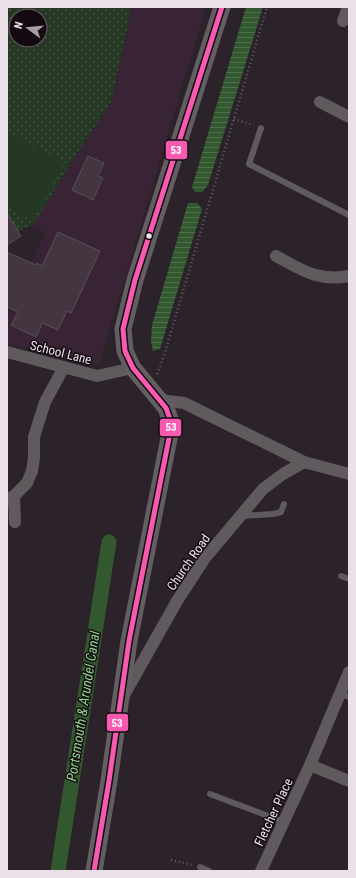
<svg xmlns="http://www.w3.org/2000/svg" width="356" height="878" viewBox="0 0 356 878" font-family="'Roboto Condensed',sans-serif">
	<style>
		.built { fill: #392435 }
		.grass { fill: url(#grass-dots); fill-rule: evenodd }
		.pitch { fill: #243823 }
		.water { fill: url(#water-rules) }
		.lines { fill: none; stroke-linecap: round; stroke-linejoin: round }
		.canal { stroke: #31582f; stroke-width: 15 }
		.building { fill: #443641; stroke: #574f55 }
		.path { stroke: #635e61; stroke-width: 2.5; stroke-dasharray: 1 3; stroke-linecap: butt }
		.service { stroke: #605a5f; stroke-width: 6 }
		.minor { stroke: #605a5f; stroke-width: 12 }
		.secondary { stroke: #635e61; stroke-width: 17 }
		.bus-1-casing { stroke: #130b11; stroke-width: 8 }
		.bus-1 { stroke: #f75aaf; stroke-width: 5 }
		.bus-dot { fill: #ebdfe9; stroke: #130b11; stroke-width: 1.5 }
		.labels { text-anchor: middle; stroke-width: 3; stroke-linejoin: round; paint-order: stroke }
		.street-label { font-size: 13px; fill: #ebdfe9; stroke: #130b11 }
		.water-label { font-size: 14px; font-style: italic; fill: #91d38e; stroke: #130b11 }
		.line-badge { stroke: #130b11; stroke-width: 1.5 }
		.badge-label { font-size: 11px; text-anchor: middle; font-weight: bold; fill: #fff }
	</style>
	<defs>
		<pattern id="grass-dots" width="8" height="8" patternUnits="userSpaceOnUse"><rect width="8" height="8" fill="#243823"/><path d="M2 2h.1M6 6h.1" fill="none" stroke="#445443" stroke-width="1.8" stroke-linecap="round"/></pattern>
		<pattern id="water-rules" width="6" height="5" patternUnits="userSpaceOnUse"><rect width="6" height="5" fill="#31582f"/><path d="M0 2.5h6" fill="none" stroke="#4f704d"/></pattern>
	</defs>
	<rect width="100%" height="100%" fill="#2c222a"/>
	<path class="built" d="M 130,7 L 206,7 L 99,365 L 7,344 L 7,317 L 45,232 L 28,225 L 35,223 L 70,164 L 111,102 L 129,21 Z"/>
	<path class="grass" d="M 7,7 L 130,7 L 129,21 L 111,102 L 70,164 L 35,223 L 7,237 ZM 16,16 L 40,16 L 40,40 L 16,40 Z"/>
	<path class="pitch" d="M 7,132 L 64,162 L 33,221 L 7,207 Z"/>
	<path class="water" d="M 246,7 L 263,7 L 208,185 L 202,192 L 195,192 L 192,187 Z
		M 188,203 L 197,203 L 202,209 L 160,349 L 153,351 L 151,342 L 152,325 Z"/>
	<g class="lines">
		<path class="canal" d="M 58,871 L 109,542"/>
	</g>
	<path class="building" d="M 88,156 L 104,163 L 98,176 L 103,178 L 93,200 L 72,190 Z
		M 7,213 L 21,236 L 7,245 Z
		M 58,232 L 100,251 L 71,313 L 67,311 L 58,330 L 42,323 L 36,337 L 11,325 L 18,312 L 7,307 L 7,252 L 36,265 L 37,263 L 42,266 Z"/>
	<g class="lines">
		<path class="path" d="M 234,119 L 253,125
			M 157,374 L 163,359 L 267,7
			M 171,860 L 192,865"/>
		<path class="service" d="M 261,128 L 249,164 L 349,215
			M 242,516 L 273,514 L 281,512 L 284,504
			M 341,576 L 349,579
			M 340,693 L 349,697
			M 210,794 L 284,822
			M 200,867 L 209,871"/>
		<path class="minor" d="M 343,21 L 348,7
			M 320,102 L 349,117
			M 276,256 C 302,270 318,282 349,276
			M 7,352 L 97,376 L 133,368
			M 160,400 L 184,403 L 304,462 L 349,474
			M 14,496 L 15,522
			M 7,499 L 14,496 L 27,483 L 32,471 L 34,458 L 34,437 L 45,402 L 64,367
			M 124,695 L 177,601 L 205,558 L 263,489 L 283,474 L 304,462
			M 310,765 L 349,781
			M 261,871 L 310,765 L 349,672"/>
		<path class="secondary" d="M 94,871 L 109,781 L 129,641 L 171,428 L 170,419 L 166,408 L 133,368 L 125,351 L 123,329 L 135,280 L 222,7"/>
		<g class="bus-1-casing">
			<path id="bus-1" d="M 94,871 L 109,781 L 129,641 L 171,428 L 170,419 L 166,408 L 133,368 L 125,351 L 123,329 L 135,280 L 222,7"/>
		</g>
		<use href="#bus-1" class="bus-1"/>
	</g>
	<circle class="bus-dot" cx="149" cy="236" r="3.5"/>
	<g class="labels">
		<g class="street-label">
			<text transform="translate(61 352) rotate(14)" y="5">School Lane</text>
			<text transform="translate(188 562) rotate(-55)" y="5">Church Road</text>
			<text transform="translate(273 812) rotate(-65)" y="5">Fletcher Place</text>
		</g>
		<g class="water-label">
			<text transform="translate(83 706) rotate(-81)" y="5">Portsmouth &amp; Arundel Canal</text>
		</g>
	</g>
	<g class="line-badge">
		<rect x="165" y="140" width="23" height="20" rx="4" fill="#f75aaf"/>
		<rect x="159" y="418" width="23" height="19" rx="4" fill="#f75aaf"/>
		<rect x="106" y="713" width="23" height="19" rx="4" fill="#f75aaf"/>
	</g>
	<g class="badge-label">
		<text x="176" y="154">53</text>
		<text x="171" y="431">53</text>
		<text x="117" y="727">53</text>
	</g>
	<rect width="356" height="878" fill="none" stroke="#ebdfe9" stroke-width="16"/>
	<g transform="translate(28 28) rotate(286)"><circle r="19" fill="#130b11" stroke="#696067"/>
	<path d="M0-3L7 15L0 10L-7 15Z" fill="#a89da6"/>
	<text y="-6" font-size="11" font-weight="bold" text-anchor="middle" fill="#ebdfe9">N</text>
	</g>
</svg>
